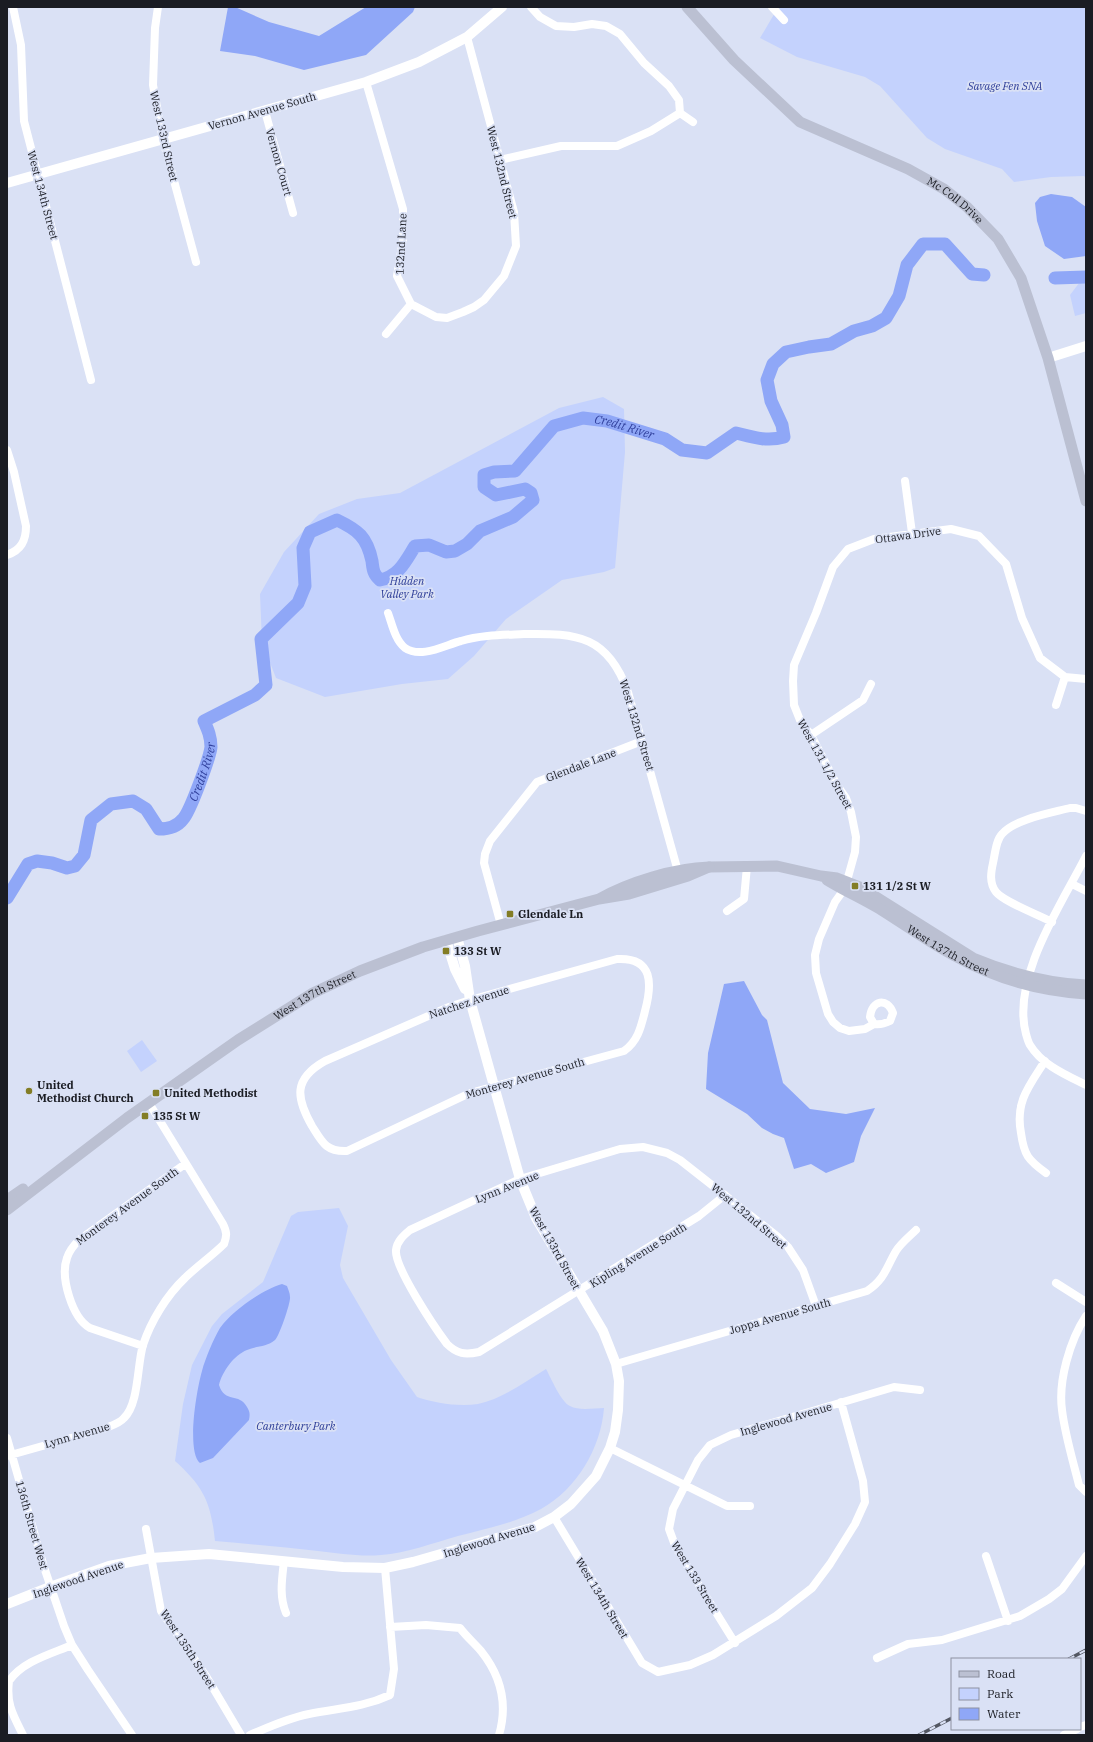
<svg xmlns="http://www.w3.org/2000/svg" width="1093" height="1742" viewBox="0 0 1093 1742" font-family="'IBM Plex Serif',serif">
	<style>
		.green { fill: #c4d2fd }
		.water { fill: #8fa7f7 }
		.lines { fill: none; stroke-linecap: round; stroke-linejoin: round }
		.river { stroke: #8fa7f7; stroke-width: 13 }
		.minor { stroke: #fff; stroke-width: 8 }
		.tertiary { stroke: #fff; stroke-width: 10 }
		.secondary { stroke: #bbc0d2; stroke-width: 11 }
		.rail-casing { stroke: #535762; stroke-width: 3.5 }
		.rail { stroke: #dae1f5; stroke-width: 2; stroke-dasharray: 6; stroke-linecap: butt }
		.poi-dot { fill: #837d25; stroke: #dae1f5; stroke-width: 1.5 }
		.labels { text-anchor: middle; stroke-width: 3.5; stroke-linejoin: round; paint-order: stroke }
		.park-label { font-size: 11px; font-style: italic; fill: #2d3d98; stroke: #dae1f5 }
		.street-label { font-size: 11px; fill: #1a1c23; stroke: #dae1f5 }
		.poi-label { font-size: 11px; font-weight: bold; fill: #1a1c23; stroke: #dae1f5; text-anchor: start }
		.water-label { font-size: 12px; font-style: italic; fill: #31419d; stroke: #dae1f5 }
	</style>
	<rect width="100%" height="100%" fill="#dae1f5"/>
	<path class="green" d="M 782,7 L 1086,7 L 1086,178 L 1084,176 L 1051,177 L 1014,182 L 1002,169 L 945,149 L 927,138 L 880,86 L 865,77 L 797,57 L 760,38 L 776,11 Z
		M 1086,274 L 1086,313 L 1075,316 L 1070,295 Z
		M 603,397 L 624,409 L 625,452 L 615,568 L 604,572 L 562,580 L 506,619 L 474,656 L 448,679 L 402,684 L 325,697 L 276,678 L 262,642 L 260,594 L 284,552 L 319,514 L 357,499 L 400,493 L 559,408 Z
		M 142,1040 L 157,1061 L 141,1072 L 127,1051 Z
		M 339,1208 L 348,1226 L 340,1265 L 343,1278 L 391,1360 L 417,1397 C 435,1403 458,1407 478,1404 C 502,1399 525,1382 546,1369 C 551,1378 561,1402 570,1406 C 579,1411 594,1408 604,1408 C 601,1448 577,1489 541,1509 C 515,1523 485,1529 458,1536 C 433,1543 407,1553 381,1555 C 360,1557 338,1553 318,1551 C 283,1547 249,1544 215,1541 C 211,1503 204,1487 175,1461 L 183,1404 L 192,1365 L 212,1326 L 222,1314 L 263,1282 L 291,1216 L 298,1212 Z"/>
	<path class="water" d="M 228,7 L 235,7 L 269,22 L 319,36 L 366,7 L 415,7 L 413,12 L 366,55 L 304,70 L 255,56 L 220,51 Z
		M 1051,194 L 1072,197 L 1086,207 L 1086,256 L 1064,259 L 1045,246 L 1037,221 L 1035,203 L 1040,197 Z
		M 744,981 L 762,1015 L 767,1020 L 783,1083 L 810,1109 L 846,1114 L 875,1108 L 861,1136 L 854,1162 L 826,1173 L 811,1164 L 794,1169 L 784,1138 L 773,1134 L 762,1128 L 747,1114 L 706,1089 L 708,1053 L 724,984 Z
		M 282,1284 L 287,1286 C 288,1289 290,1293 290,1297 C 291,1302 279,1337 275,1340 C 267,1347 256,1346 247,1350 C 234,1355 222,1372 219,1385 C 225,1404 239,1392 247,1407 C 250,1412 250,1414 249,1420 L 213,1458 L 200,1463 C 186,1451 197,1388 202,1371 C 205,1359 214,1338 220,1328 C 232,1311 262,1290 282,1284 Z"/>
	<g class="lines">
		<g class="river">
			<path d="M 1055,278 L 1086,277"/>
			<path id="s1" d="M 7,898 L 28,864 L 37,861 L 52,863 L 67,868 L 75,866 L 84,855 L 91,820 L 111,804 L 133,801 L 146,809 L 159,829 C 168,829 177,827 183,819 C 190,812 210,757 211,747 C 211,737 208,730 204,721 L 255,695 L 266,685 L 261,639 L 298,603 L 305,586 L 303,548 L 310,532 L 337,520 C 358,530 367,537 372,561 C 373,569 373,574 380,580 C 399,576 405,562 415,546 L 429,545 L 446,552 L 455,551 L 467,544 L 480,531 L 513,517 L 533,500 L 531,493 L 525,489 L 496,495 L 484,487 L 484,475 L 494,472 L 515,471 L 554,426 L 583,418 L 607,421 L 665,439 L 682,450 L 707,453 L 736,433 C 752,437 767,442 784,437 L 782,425 L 771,401 L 767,380 L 773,364 L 786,352 L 809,347 L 831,344 L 854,331 L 872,326 L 886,318 L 899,296 L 907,265 L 923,244 L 945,244 L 972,274 L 984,275"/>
		</g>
		<path class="minor" d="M 13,7 L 21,45 L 24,121 L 91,380
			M 158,7 L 155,28 L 153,85 L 163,140 L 196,262
			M 531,7 L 540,17 L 556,26 L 574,27 L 592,24 L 606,26 L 620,34 L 644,63 L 669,86 L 679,100 L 680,113 L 693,122
			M 772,7 L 784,20
			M 366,82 L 403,209 L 403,240 L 397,276 L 411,304 L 436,317 L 447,318 L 463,312 L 474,307 L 484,300 L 504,276 L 516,246 L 514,212 L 467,37
			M 265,111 L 293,213
			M 500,160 L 561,146 L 617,146 L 651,131 L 680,113
			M 386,334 L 411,304
			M 7,450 L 14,472 L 26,526 C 26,541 21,550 7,555
			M 905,481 L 912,533
			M 388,613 C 392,624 395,640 405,648 C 421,659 445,645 461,641 C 481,635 503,635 524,634 C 578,633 608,636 628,692 L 679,875
			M 1056,705 L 1065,677
			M 811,735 L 863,700 L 871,684
			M 1086,856 C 1061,905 1011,978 1026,1034 C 1027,1037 1028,1042 1030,1045 C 1042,1065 1066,1075 1086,1085
			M 1072,884 L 1086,891
			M 727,911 L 744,899 L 747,866
			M 1052,922 C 1039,915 1004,902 996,892 C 989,883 991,872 993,863 C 995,854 996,840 1002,834 C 1015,819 1051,813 1070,808 L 1076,808 L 1086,811
			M 501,925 L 484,863 L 485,854 L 490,841 L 537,782 L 642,741
			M 617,959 C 654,957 652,985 645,1011 C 641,1027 638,1041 624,1051 L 470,1093 L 347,1151 C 326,1152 322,1142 312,1126 C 296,1098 293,1079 325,1061 L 449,1007 L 470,1000 Z
			M 874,1024 L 870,1017 C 872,1000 887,997 893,1013 L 890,1021 C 884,1024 880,1025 874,1024 L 865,1029 L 849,1031 L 840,1028 L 833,1022 L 828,1014 L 816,973 L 815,955 L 819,939 L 835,902 L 845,888 L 855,852 L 856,837 L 851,812 L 846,798 L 837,785 L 811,735 L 800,720 L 794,705 L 793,681 L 794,665 L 816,613 L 833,567 L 848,549 L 874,539 L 951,529 L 979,536 L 1006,564 L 1022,618 L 1040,658 L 1065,677 L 1086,679
			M 1045,1061 C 1029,1086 1015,1102 1021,1133 C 1024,1155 1028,1160 1046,1173
			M 725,1195 L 699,1216 L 479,1352 C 465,1355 457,1354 447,1344 C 435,1328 394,1267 396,1250 C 397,1241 404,1235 410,1230 L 520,1179 L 620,1149 L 643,1147 L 667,1153 L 680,1160 L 778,1237 L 788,1247 L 803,1270 L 816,1306
			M 1056,1283 L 1086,1302
			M 1086,1316 C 1070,1340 1058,1381 1062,1410 C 1065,1435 1073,1461 1079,1485 L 1086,1492
			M 143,1346 L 90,1328 C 72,1318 60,1277 67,1258 C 69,1251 74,1245 79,1240 L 185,1164
			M 616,1364 L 867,1291 C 885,1279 886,1268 896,1251 C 901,1243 910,1236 916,1230
			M 7,1438 L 44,1567 L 64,1626 L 72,1645 L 88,1670 L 132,1735
			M 610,1448 L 727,1506 L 750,1506
			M 7,1456 L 103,1429 C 110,1426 119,1424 124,1418 C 139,1404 137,1365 143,1345 C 151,1321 167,1295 185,1278 C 197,1266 212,1256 224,1244 C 227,1236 227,1232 223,1224 L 149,1103
			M 554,1517 L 642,1663 L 658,1672 L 690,1665 L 713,1655 L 776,1616 L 812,1588 L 830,1564 L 855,1524 L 865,1502 L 863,1481 L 841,1402
			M 146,1529 L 161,1611 L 206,1676 L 241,1735
			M 986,1556 L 1008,1621
			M 284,1561 C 282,1579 279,1596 286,1613
			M 390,1627 L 426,1625 L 460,1628 C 466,1636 474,1643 481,1651 C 501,1676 508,1704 499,1735
			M 735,1643 L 676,1548 L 669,1529 L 673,1509 L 698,1460 L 710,1445 L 731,1435 L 894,1387 L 920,1390
			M 877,1658 L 908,1644 L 942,1640 L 1020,1616 L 1049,1599 L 1062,1589 L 1086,1556
			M 7,1680 L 9,1681 C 23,1661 51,1654 72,1645
			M 9,1681 C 6,1704 13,1715 23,1735
			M 1080,1727 L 1086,1725
			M 250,1735 C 269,1727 288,1718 309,1714 C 338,1708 362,1708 390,1695 L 394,1669 L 385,1568
			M 1064,1735 L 1077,1729"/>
		<path class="tertiary" d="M 7,183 L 366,82 L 419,62 L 467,37 L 502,7
			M 1048,358 L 1086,346
			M 446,940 L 455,969 L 465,989
			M 7,1604 L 50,1587 L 109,1566 L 151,1558 L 209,1554 L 343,1567 L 385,1568 L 413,1562 L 535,1527 L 554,1517 L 571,1504 L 596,1476 L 610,1448 L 615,1432 L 618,1410 L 619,1381 L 616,1364 L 603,1331 L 536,1218 L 520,1179 L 470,1000 L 465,966 L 457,937"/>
		<g class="secondary">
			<path id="s2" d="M 687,7 L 734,60 L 800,122 L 908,169 L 944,189 L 967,207 L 998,239 L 1021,278 L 1048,358 L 1086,501"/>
			<path d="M 709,867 L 777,866 L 821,876 L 837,878 L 860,887 L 973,958 C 1009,973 1047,983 1086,985"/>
			<path id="s3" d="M 827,880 C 845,891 865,900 883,911 C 907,926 930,943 955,956 C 996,979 1039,991 1086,994"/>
			<path d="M 7,1200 L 23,1189"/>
			<path id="s4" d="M 7,1210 L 127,1118 L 238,1040 L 313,993 L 360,971 L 423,947 L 478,931 L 599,899 L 629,894 L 688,876 L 709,867 C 675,868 629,882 599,899"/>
		</g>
		<g class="rail-casing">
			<path id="rail" d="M 1069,1659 L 1086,1650
				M 919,1735 L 952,1718"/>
		</g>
		<use href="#rail" class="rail"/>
	</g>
	<g class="poi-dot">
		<rect x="851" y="882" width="8" height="8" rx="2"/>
		<rect x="506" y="910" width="8" height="8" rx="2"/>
		<rect x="442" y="947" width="8" height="8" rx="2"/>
		<circle cx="29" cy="1091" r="4"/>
		<rect x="152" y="1089" width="8" height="8" rx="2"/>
		<rect x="141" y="1112" width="8" height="8" rx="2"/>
	</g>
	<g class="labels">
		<g class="park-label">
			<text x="1005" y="90">Savage Fen SNA</text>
			<text x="407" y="585">Hidden<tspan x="407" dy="13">Valley Park</tspan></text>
			<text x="296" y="1430">Canterbury Park</text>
		</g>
		<g class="street-label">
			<text transform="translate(262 111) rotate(-16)" y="4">Vernon Avenue South</text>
			<text transform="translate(164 136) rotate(77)" y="4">West 133rd Street</text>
			<text transform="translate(279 162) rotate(74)" y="4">Vernon Court</text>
			<text transform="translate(502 172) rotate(76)" y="4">West 132nd Street</text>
			<text transform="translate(43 195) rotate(75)" y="4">West 134th Street</text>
			<text dy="4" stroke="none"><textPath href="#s2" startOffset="336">Mc Coll Drive</textPath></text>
			<text transform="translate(401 244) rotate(-87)" y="4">132nd Lane</text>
			<text transform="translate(908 535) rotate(-8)" y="4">Ottawa Drive</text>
			<text transform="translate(637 725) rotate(73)" y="4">West 132nd Street</text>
			<text transform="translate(825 764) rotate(61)" y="4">West 131 1/2 Street</text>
			<text transform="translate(581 765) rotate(-21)" y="4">Glendale Lane</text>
			<text dy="4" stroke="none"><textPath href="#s3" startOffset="140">West 137th Street</textPath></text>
			<text dy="4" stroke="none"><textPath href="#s4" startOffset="376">West 137th Street</textPath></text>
			<text transform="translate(469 1002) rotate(-18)" y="4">Natchez Avenue</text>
			<text transform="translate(525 1078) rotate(-16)" y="4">Monterey Avenue South</text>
			<text transform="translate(507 1187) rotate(-22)" y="4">Lynn Avenue</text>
			<text transform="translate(127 1206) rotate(-36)" y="4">Monterey Avenue South</text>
			<text transform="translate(749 1216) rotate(40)" y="4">West 132nd Street</text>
			<text transform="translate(555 1248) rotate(61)" y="4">West 133rd Street</text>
			<text transform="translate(638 1255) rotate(-32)" y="4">Kipling Avenue South</text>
			<text transform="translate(780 1316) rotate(-16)" y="4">Joppa Avenue South</text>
			<text transform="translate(786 1419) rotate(-16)" y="4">Inglewood Avenue</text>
			<text transform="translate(77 1435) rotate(-16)" y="4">Lynn Avenue</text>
			<text transform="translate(32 1525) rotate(74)" y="4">136th Street West</text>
			<text transform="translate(489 1540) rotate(-17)" y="4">Inglewood Avenue</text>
			<text transform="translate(695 1577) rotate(59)" y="4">West 133 Street</text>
			<text transform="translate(78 1579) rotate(-19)" y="4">Inglewood Avenue</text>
			<text transform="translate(602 1598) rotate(59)" y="4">West 134th Street</text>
			<text transform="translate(188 1649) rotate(57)" y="4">West 135th Street</text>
		</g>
		<g class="poi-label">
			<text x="863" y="890">131 1/2 St W</text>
			<text x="518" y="918">Glendale Ln</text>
			<text x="454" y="955">133 St W</text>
			<text x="37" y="1089">United<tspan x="37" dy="13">Methodist Church</tspan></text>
			<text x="164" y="1097">United Methodist</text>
			<text x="153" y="1120">135 St W</text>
		</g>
		<g class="water-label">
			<text dy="4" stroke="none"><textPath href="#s1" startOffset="1129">Credit River</textPath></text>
			<text dy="4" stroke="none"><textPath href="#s1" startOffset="304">Credit River</textPath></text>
		</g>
	</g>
	<rect width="1093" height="1742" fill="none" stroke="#1a1c23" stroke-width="16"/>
	<rect x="951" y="1658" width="130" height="72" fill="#dae1f5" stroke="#8d92a1"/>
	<rect x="959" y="1671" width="20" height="6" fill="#bbc0d2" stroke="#8d92a1"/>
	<text x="987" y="1678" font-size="12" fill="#1a1c23">Road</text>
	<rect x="959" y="1688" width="20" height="12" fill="#c4d2fd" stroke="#8d92a1"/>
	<text x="987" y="1698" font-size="12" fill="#1a1c23">Park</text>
	<rect x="959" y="1708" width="20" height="12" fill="#8fa7f7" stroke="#8d92a1"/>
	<text x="987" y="1718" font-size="12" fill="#1a1c23">Water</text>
</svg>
